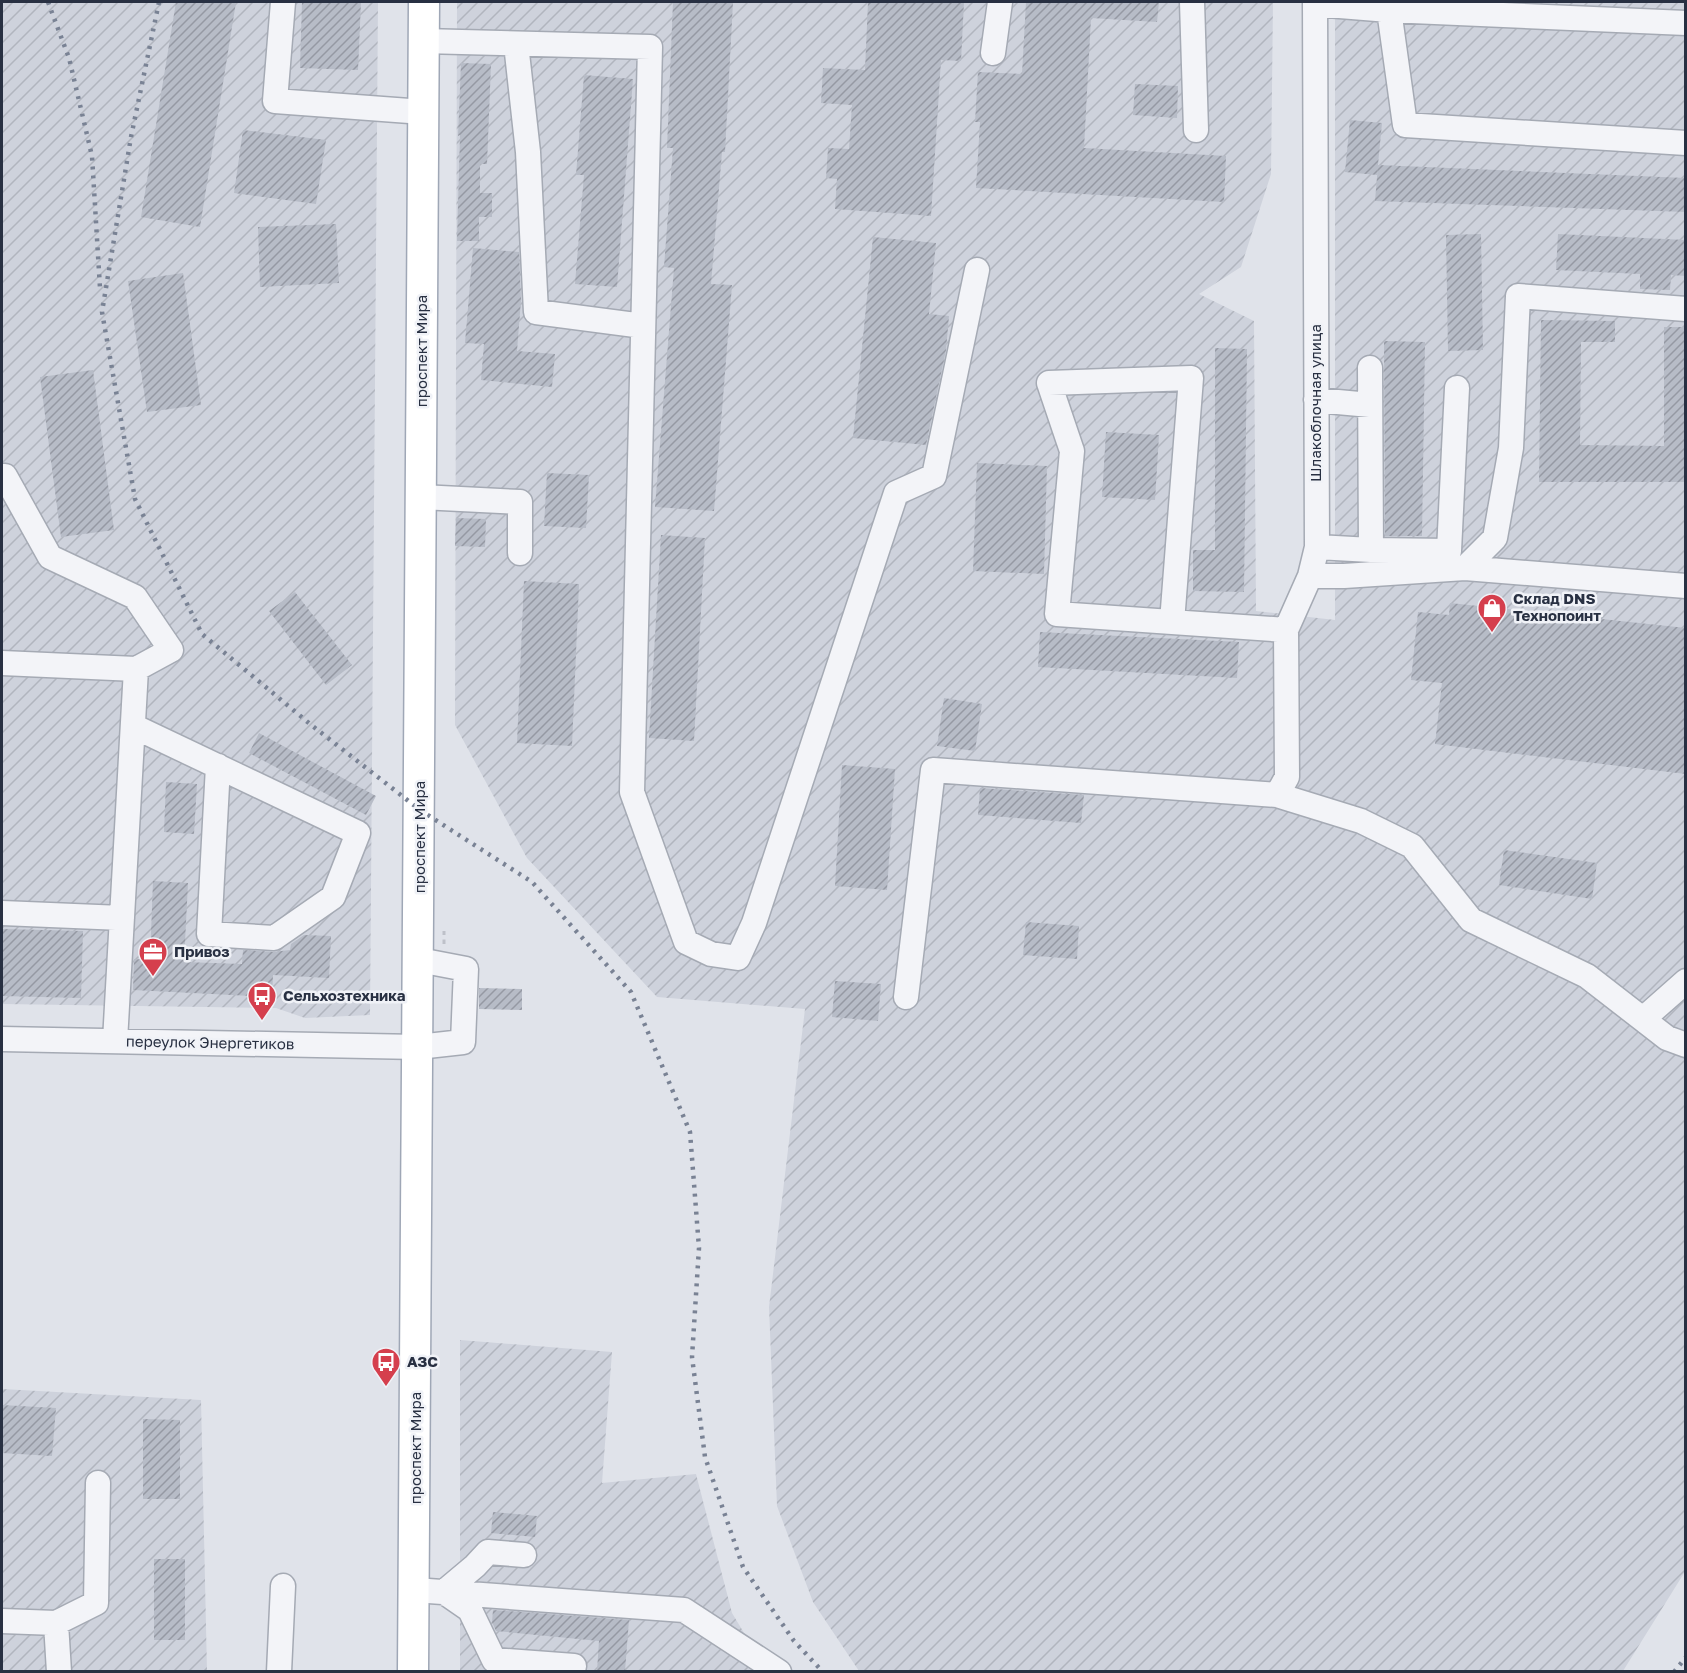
<svg xmlns="http://www.w3.org/2000/svg" width="1687" height="1673" viewBox="0 0 1687 1673" font-family="'Golos Text',sans-serif">
	<style>
		.industrial { fill: url(#industrial-furrows) }
		.building { fill: url(#building-hatch) }
		.lines { fill: none; stroke-linecap: round; stroke-linejoin: round }
		.minor-casing { stroke: #a5aab4; stroke-width: 27 }
		.major-casing { stroke: #9fa7b6; stroke-width: 33 }
		.path { stroke: #bec1c9; stroke-width: 3; stroke-dasharray: 4.5 4.5; stroke-linecap: butt }
		.minor { stroke: #f3f4f8; stroke-width: 24 }
		.major { stroke: #fff; stroke-width: 30 }
		.rail { stroke: #798294; stroke-width: 4.5; stroke-dasharray: 3 6; stroke-linecap: butt }
		.labels { text-anchor: middle; stroke-width: 5; stroke-linejoin: round; paint-order: stroke }
		.street-label { font-size: 15px; fill: #283042; stroke: #f0f2f7 }
		.poi-label { font-size: 15px; font-weight: bold; fill: #283042; stroke: #f0f2f7; text-anchor: start }
	</style>
	<defs>
		<pattern id="industrial-furrows" width="10" height="10" patternUnits="userSpaceOnUse" patternTransform="scale(1.5)"><rect width="10" height="10" fill="#ced2dc"/><path d="M-1 1l2-2M0 10L10 0M9 11l2-2" fill="none" stroke="#b1b5be"/></pattern>
		<pattern id="building-hatch" width="6" height="6" patternUnits="userSpaceOnUse" patternTransform="scale(1.5)"><rect width="6" height="6" fill="#b7bcc7"/><path d="M-1 1l2-2M0 6l6-6M5 7l2-2" fill="none" stroke="#9599a3"/></pattern>
	</defs>
	<rect width="100%" height="100%" fill="#e0e3ea"/>
	<path class="industrial" d="M 2,2 L 378,2 L 370,1015 L 305,1018 L 276,1008 L 2,1004 Z
		M 457,2 L 1273,2 L 1271,174 L 1241,267 L 1199,294 L 1254,321 L 1256,611 L 1335,620 L 1335,2 L 1685,2 L 1686,1570 L 1623,1671 L 859,1671 L 813,1602 L 777,1506 L 769,1307 L 805,1009 L 657,997 L 527,858 L 455,725 Z
		M 460,1340 L 612,1352 L 602,1483 L 696,1474 L 732,1613 L 767,1671 L 460,1672 Z
		M 2,1389 L 201,1400 L 207,1671 L 2,1671 Z"/>
	<path class="building" d="M 176,2 L 236,2 L 200,227 L 141,217 Z
		M 302,2 L 361,2 L 358,70 L 300,68 Z
		M 673,2 L 733,2 L 725,152 L 722,152 L 711,284 L 732,285 L 714,511 L 655,507 L 674,268 L 664,267 L 673,148 L 667,148 Z
		M 868,2 L 964,2 L 961,61 L 941,60 L 931,216 L 835,209 L 837,179 L 826,178 L 828,148 L 849,149 L 852,105 L 821,103 L 823,68 L 865,70 Z
		M 1026,2 L 1159,2 L 1157,22 L 1091,18 L 1084,148 L 1226,156 L 1224,202 L 976,188 L 980,122 L 975,122 L 978,72 L 1022,74 Z
		M 461,63 L 491,64 L 487,164 L 480,164 L 480,193 L 492,193 L 492,217 L 479,217 L 479,241 L 457,241 L 460,135 L 458,136 Z
		M 584,75 L 633,79 L 617,287 L 575,284 L 584,175 L 576,175 Z
		M 1135,84 L 1178,86 L 1177,118 L 1133,115 Z
		M 1350,120 L 1382,123 L 1377,175 L 1345,172 Z
		M 243,130 L 326,140 L 316,204 L 234,193 Z
		M 1378,165 L 1686,178 L 1686,212 L 1375,201 Z
		M 336,224 L 339,283 L 260,287 L 258,227 Z
		M 1481,234 L 1483,350 L 1448,351 L 1446,235 Z
		M 1558,234 L 1686,240 L 1686,276 L 1671,275 L 1670,290 L 1640,289 L 1640,274 L 1556,270 Z
		M 873,237 L 936,243 L 929,314 L 949,316 L 946,350 L 926,445 L 853,438 Z
		M 473,248 L 519,252 L 521,300 L 517,351 L 555,354 L 552,387 L 481,380 L 484,344 L 465,343 Z
		M 183,273 L 201,405 L 147,412 L 128,281 Z
		M 1541,320 L 1615,321 L 1615,342 L 1581,342 L 1580,445 L 1664,446 L 1664,327 L 1686,327 L 1686,482 L 1539,482 Z
		M 1384,341 L 1425,342 L 1422,536 L 1385,536 Z
		M 1215,348 L 1247,349 L 1244,592 L 1193,591 L 1193,550 L 1215,550 Z
		M 93,370 L 114,530 L 61,537 L 40,377 Z
		M 1106,432 L 1159,435 L 1155,500 L 1102,497 Z
		M 977,463 L 1047,466 L 1044,574 L 973,571 Z
		M 547,473 L 589,475 L 586,528 L 544,526 Z
		M 456,518 L 486,519 L 485,547 L 455,546 Z
		M 661,535 L 705,538 L 694,741 L 649,738 Z
		M 524,581 L 579,584 L 572,746 L 517,743 Z
		M 295,592 L 352,665 L 326,685 L 269,611 Z
		M 1450,603 L 1686,628 L 1686,774 L 1435,744 L 1442,683 L 1411,680 L 1418,612 L 1449,615 Z
		M 1040,632 L 1239,642 L 1237,678 L 1038,667 Z
		M 944,698 L 982,704 L 975,751 L 937,746 Z
		M 259,733 L 376,796 L 366,815 L 249,753 Z
		M 842,765 L 895,769 L 887,890 L 835,886 Z
		M 166,782 L 197,784 L 194,834 L 164,832 Z
		M 980,788 L 1084,795 L 1081,823 L 978,815 Z
		M 1504,850 L 1597,863 L 1592,899 L 1499,885 Z
		M 153,881 L 188,883 L 184,962 L 242,964 L 243,950 L 273,952 L 290,950 L 291,944 L 304,935 L 331,936 L 329,978 L 273,975 L 272,997 L 133,990 L 134,959 L 150,960 Z
		M 1026,922 L 1079,926 L 1077,959 L 1023,955 Z
		M 2,929 L 83,931 L 81,998 L 2,996 Z
		M 835,981 L 881,984 L 878,1021 L 832,1017 Z
		M 479,988 L 522,989 L 522,1010 L 479,1009 Z
		M 2,1405 L 56,1408 L 52,1456 L 2,1453 Z
		M 143,1419 L 180,1420 L 180,1499 L 143,1499 Z
		M 493,1512 L 537,1516 L 535,1537 L 491,1533 Z
		M 154,1559 L 185,1559 L 185,1640 L 154,1640 Z
		M 493,1610 L 629,1620 L 625,1671 L 597,1671 L 599,1641 L 496,1631 L 492,1622 Z"/>
	<g class="lines">
		<g class="minor-casing">
			<path id="minor" d="M 283,2 L 275,101 L 423,112
				M 1192,2 L 1196,130
				M 1315,4 L 1389,10 L 1405,125 L 1686,143
				M 1389,10 L 1686,23
				M 423,41 L 650,47 L 632,792 L 686,942 L 711,954 L 738,958 L 754,923 L 896,493 L 934,476 L 977,270
				M 516,44 L 528,152 L 536,312 L 643,326
				M 993,53 L 1000,2
				M 1370,368 L 1371,550
				M 1316,400 L 1370,405
				M 2,476 L 5,476 L 50,557 L 135,597 L 171,650 L 136,669 L 2,663
				M 421,497 L 520,502 L 520,553
				M 1317,547 L 1371,550 L 1449,551 L 1457,388
				M 1465,568 L 1495,538 L 1511,448 L 1518,296 L 1686,309
				M 1310,576 L 1344,576 L 1465,568 L 1686,586
				M 1172,622 L 1191,378 L 1049,383 L 1072,451 L 1057,614 L 1286,630
				M 133,726 L 358,833 L 333,897 L 274,938 L 209,934 L 218,766
				M 1277,795 L 1287,777 L 1286,630 L 1310,576 L 1317,547 L 1315,2
				M 2,913 L 122,918
				M 906,997 L 933,770 L 1277,795 L 1361,821 L 1412,846 L 1471,920 L 1587,976 L 1667,1038 L 1686,1045
				M 1643,1019 L 1686,981
				M 2,1039 L 418,1047 L 463,1042 L 466,969 L 419,960
				M 115,1041 L 136,669
				M 524,1555 L 488,1552 L 475,1566 L 444,1592 L 470,1610 L 494,1660 L 574,1666
				M 415,1590 L 684,1610 L 779,1672
				M 2,1621 L 56,1623
				M 59,1672 L 56,1623 L 96,1603 L 98,1483
				M 279,1672 L 283,1586"/>
		</g>
		<g class="major-casing">
			<path id="major" d="M 413,1672 L 424,2"/>
		</g>
		<path class="path" d="M 444,944 L 444,931"/>
		<use href="#minor" class="minor"/>
		<use href="#major" class="major"/>
		<path class="rail" d="M 48,2 L 69,58 L 92,156 L 100,288
			M 159,2 L 131,137 L 102,312 L 135,499 L 202,634 L 310,724 L 420,810 L 532,882 L 631,992 L 690,1132 L 699,1248 L 692,1357 L 705,1457 L 743,1567 L 794,1641 L 823,1672
			M 1674,1672 L 1686,1657"/>
	</g>
	<defs>
		<g id="shop-pin" transform="scale(1.5)"><path d="M0 17L-7.5 6A9.5 9.5 0 1 1 7.5 6Z" fill="#d53f4d" stroke="#f0f2f7"/><path d="M-5-2.5h2.3a2.7 3.5 0 0 1 5.4 0H5L5.5 6h-11ZM-1.5-2.5h3a1.5 2.3 0 0 0-3 0Z" fill="#fff"/></g>
		<g id="office-pin" transform="scale(1.5)"><path d="M0 17L-7.5 6A9.5 9.5 0 1 1 7.5 6Z" fill="#d53f4d" stroke="#f0f2f7"/><path d="M-6-3h4V-5.5h4V-3h4V5H-6ZM-1-4.5V-3h2v-1.5ZM-6 0V1H6V0Z" fill="#fff"/></g>
		<g id="bus-pin" transform="scale(1.5)"><path d="M0 17L-7.5 6A9.5 9.5 0 1 1 7.5 6Z" fill="#d53f4d" stroke="#f0f2f7"/><path d="M-5-6H5V4H4V6H2V4H-2V6H-4V4H-5ZM-3.5-4V0h7V-4ZM-3.5 1.2v1.5H-2V1.2ZM2 1.2v1.5H3.5V1.2Z" fill="#fff"/></g>
	</defs>
	<g fill-rule="evenodd">
		<use href="#shop-pin" x="1492" y="608"/>
		<use href="#office-pin" x="153" y="952"/>
		<use href="#bus-pin" x="262" y="996"/>
		<use href="#bus-pin" x="386" y="1362"/>
	</g>
	<g class="labels">
		<g class="street-label">
			<text transform="translate(422 351) rotate(-90)" y="5">проспект Мира</text>
			<text transform="translate(1316 403) rotate(-90)" y="5">Шлакоблочная улица</text>
			<text transform="translate(420 837) rotate(-90)" y="5">проспект Мира</text>
			<text transform="translate(210 1043) rotate(1)" y="5">переулок Энергетиков</text>
			<text transform="translate(416 1448) rotate(-90)" y="5">проспект Мира</text>
		</g>
		<g class="poi-label">
			<text x="1513" y="604">Склад DNS<tspan x="1513" dy="17">Технопоинт</tspan></text>
			<text x="174" y="957">Привоз</text>
			<text x="283" y="1001">Сельхозтехника</text>
			<text x="407" y="1367">АЗС</text>
		</g>
	</g>
	<rect width="1687" height="1673" fill="none" stroke="#283042" stroke-width="6"/>
</svg>
